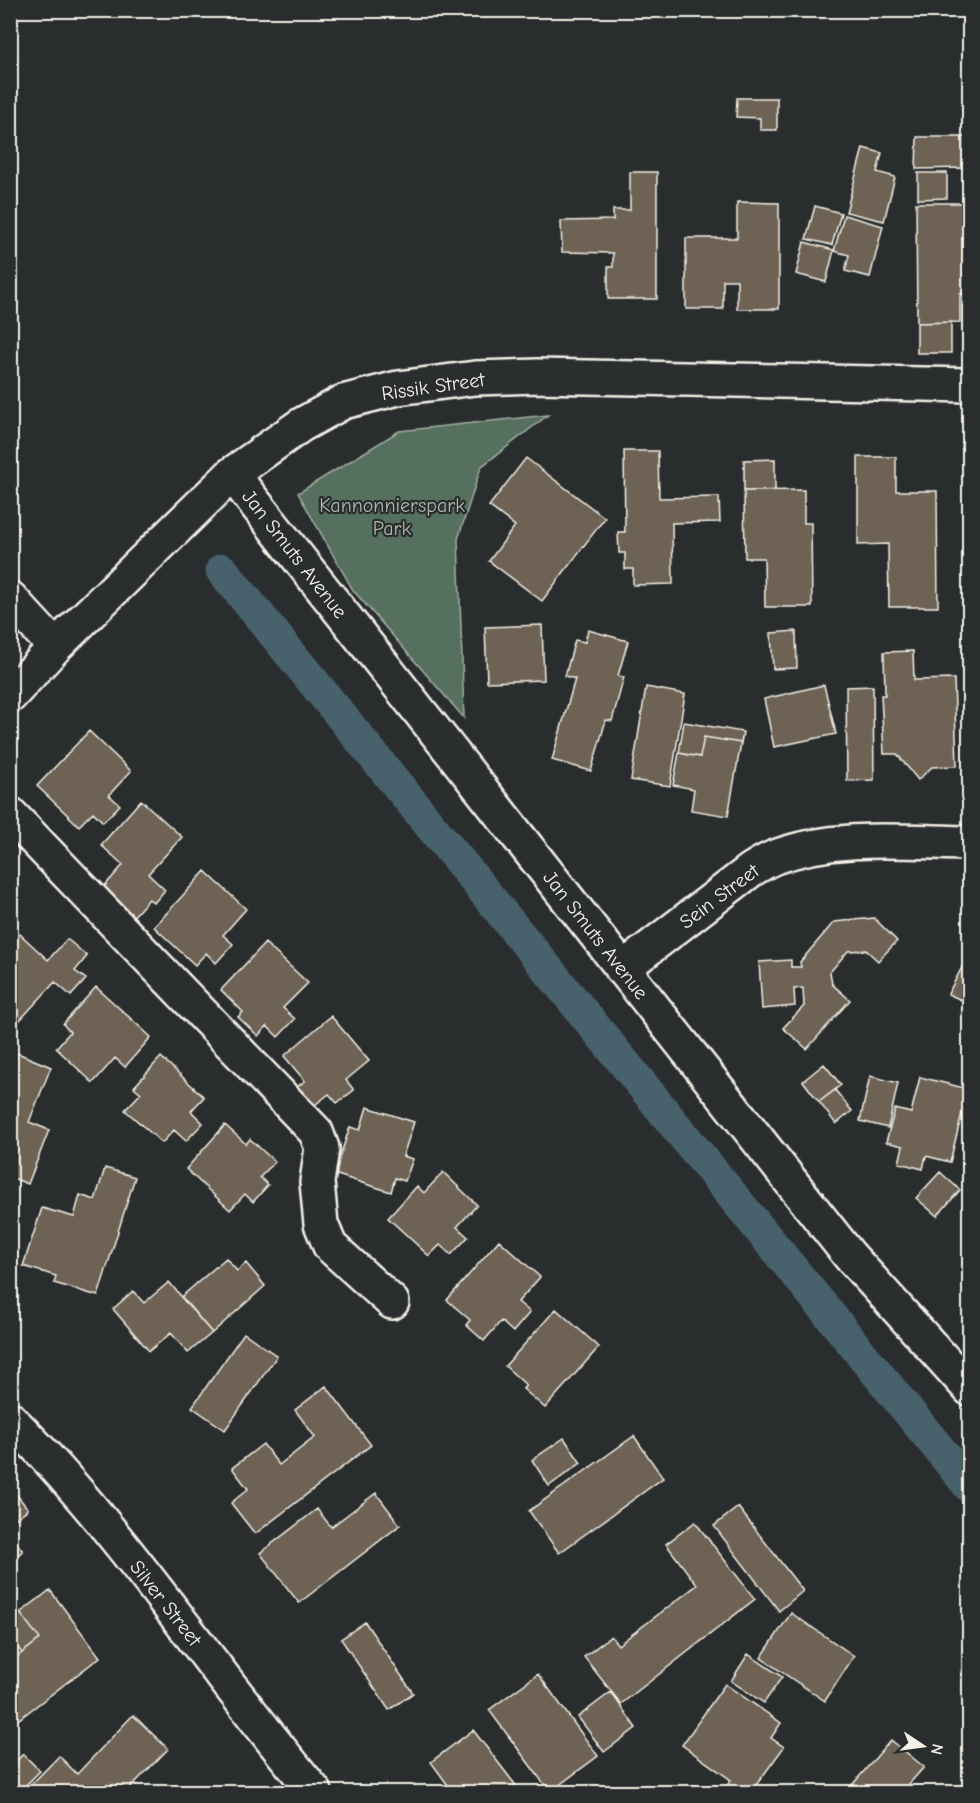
<svg xmlns="http://www.w3.org/2000/svg" width="980" height="1803" viewBox="0 0 980 1803" font-family="'Comic Neue',sans-serif">
	<style>
		.green { fill: #55705f; stroke: #a4b0a4; stroke-width: 1.5 }
		.lines { fill: none; stroke-linecap: round; stroke-linejoin: round }
		.canal { stroke: #47626c; stroke-width: 33 }
		.building { fill: #6e6254; stroke: #f4f1e8; stroke-width: 1.5 }
		.minor-casing { stroke: #f4f1e8; stroke-width: 38 }
		.minor { stroke: #2a2d2e; stroke-width: 33 }
		.labels { text-anchor: middle; stroke-width: 4.5; stroke-linejoin: round; paint-order: stroke }
		.street-label { font-size: 20px; fill: #f4f1e8; stroke: #2a2d2e }
		.park-label { font-size: 20px; fill: #acb7aa; stroke: #2a2d2e }
	</style>
	<rect width="100%" height="100%" fill="#2a2d2e"/>
	<filter id="ink" filterUnits="userSpaceOnUse"><feTurbulence type="fractalNoise" baseFrequency=".0167" numOctaves="2"/><feDisplacementMap in="SourceGraphic" scale="12" xChannelSelector="R" yChannelSelector="G"/><feConvolveMatrix kernelMatrix="1 2 1 2 8 2 1 2 1" color-interpolation-filters="sRGB"/></filter>
	<g filter="url(#ink)">
		<path class="green" d="M 548,415 L 481,467 L 458,539 L 464,718 L 353,590 L 298,493 L 399,431 Z"/>
		<g class="lines">
			<path class="canal" d="M 222,570 L 970,1487"/>
		</g>
		<path class="building" d="M 737,98 L 777,98 L 777,130 L 760,130 L 760,118 L 736,117 Z
			M 917,137 L 970,137 L 970,294 L 960,294 L 960,322 L 917,323 L 916,203 L 966,203 L 965,168 L 916,169 Z
			M 863,148 L 882,153 L 877,172 L 895,177 L 884,221 L 846,212 Z
			M 630,172 L 657,172 L 657,299 L 608,299 L 608,267 L 613,267 L 613,253 L 562,252 L 561,221 L 613,220 L 613,210 L 630,210 Z
			M 918,173 L 947,173 L 947,198 L 918,199 Z
			M 737,202 L 779,203 L 779,309 L 737,309 L 737,280 L 723,280 L 723,309 L 686,309 L 686,238 L 737,238 Z
			M 815,206 L 841,213 L 832,245 L 806,239 Z
			M 844,215 L 883,226 L 870,277 L 845,271 L 849,255 L 834,251 Z
			M 804,242 L 834,250 L 826,282 L 796,274 Z
			M 951,322 L 951,353 L 917,353 L 917,323 Z
			M 624,451 L 658,451 L 659,498 L 719,497 L 720,522 L 672,523 L 673,584 L 633,585 L 633,569 L 625,569 L 625,553 L 619,553 L 618,532 L 625,532 Z
			M 858,457 L 896,457 L 896,491 L 937,491 L 938,607 L 889,607 L 888,544 L 858,545 Z
			M 526,458 L 605,518 L 542,601 L 489,561 L 515,526 L 489,506 Z
			M 775,459 L 775,491 L 744,491 L 744,460 Z
			M 804,490 L 804,523 L 811,523 L 812,607 L 765,607 L 764,558 L 745,558 L 744,491 Z
			M 542,625 L 544,680 L 487,682 L 485,627 Z
			M 588,630 L 628,641 L 618,676 L 624,677 L 612,721 L 606,720 L 591,771 L 552,760 L 575,679 L 565,676 L 575,640 L 585,642 Z
			M 796,631 L 797,668 L 773,669 L 771,633 Z
			M 913,651 L 914,680 L 954,679 L 957,766 L 932,767 L 918,780 L 897,754 L 884,754 L 881,695 L 885,695 L 884,652 Z
			M 824,685 L 836,734 L 774,747 L 764,699 Z
			M 873,686 L 874,780 L 847,781 L 846,687 Z
			M 646,687 L 685,694 L 670,786 L 631,780 Z
			M 684,722 L 743,732 L 741,743 L 704,737 L 700,757 L 679,753 Z
			M 89,731 L 131,771 L 109,795 L 120,805 L 103,822 L 93,812 L 79,826 L 37,786 Z
			M 704,737 L 741,743 L 728,816 L 691,810 L 694,789 L 673,785 L 679,753 L 700,757 Z
			M 141,800 L 182,837 L 148,874 L 165,890 L 154,903 L 149,899 L 133,917 L 102,889 L 123,865 L 101,845 Z
			M 205,871 L 246,909 L 223,935 L 233,944 L 216,963 L 206,953 L 195,965 L 154,927 Z
			M 874,918 L 897,941 L 878,961 L 866,950 L 848,951 L 830,972 L 832,984 L 850,1000 L 807,1049 L 783,1028 L 804,1006 L 803,988 L 794,989 L 795,1006 L 762,1009 L 759,962 L 791,960 L 791,967 L 801,967 L 800,962 L 834,922 Z
			M 20,934 L 48,960 L 67,939 L 87,956 L 75,971 L 86,979 L 71,996 L 55,982 L 20,1020 L 10,1011 L 10,945 Z
			M 265,943 L 308,983 L 283,1008 L 295,1019 L 278,1037 L 267,1026 L 258,1036 L 238,1017 L 243,1012 L 221,990 Z
			M 970,952 L 970,1004 L 948,994 Z
			M 96,987 L 151,1037 L 125,1067 L 115,1058 L 93,1083 L 56,1048 L 70,1032 L 63,1024 Z
			M 331,1016 L 369,1061 L 346,1080 L 354,1090 L 337,1103 L 329,1094 L 311,1108 L 295,1088 L 305,1081 L 284,1056 Z
			M 15,1052 L 51,1067 L 29,1122 L 49,1130 L 28,1184 L 10,1177 L 10,1062 Z
			M 161,1057 L 204,1097 L 191,1111 L 203,1123 L 186,1141 L 174,1130 L 162,1143 L 125,1110 L 141,1093 L 134,1087 Z
			M 824,1064 L 841,1085 L 819,1102 L 803,1081 Z
			M 870,1076 L 898,1083 L 888,1128 L 860,1121 Z
			M 920,1077 L 968,1089 L 950,1162 L 926,1156 L 923,1169 L 899,1163 L 903,1146 L 886,1142 L 895,1109 L 911,1113 Z
			M 835,1090 L 852,1111 L 836,1124 L 819,1102 Z
			M 367,1107 L 414,1122 L 403,1156 L 413,1159 L 405,1181 L 395,1178 L 391,1192 L 334,1174 L 350,1127 L 360,1130 Z
			M 225,1125 L 246,1144 L 250,1139 L 275,1162 L 260,1177 L 268,1185 L 253,1202 L 245,1194 L 230,1210 L 186,1169 Z
			M 105,1168 L 135,1177 L 98,1296 L 54,1283 L 56,1276 L 23,1266 L 42,1208 L 74,1217 L 80,1195 L 95,1200 Z
			M 443,1172 L 477,1205 L 457,1227 L 468,1237 L 451,1255 L 440,1245 L 429,1256 L 388,1218 L 417,1186 L 424,1193 Z
			M 940,1172 L 960,1190 L 937,1216 L 916,1198 Z
			M 499,1240 L 540,1277 L 518,1302 L 530,1312 L 513,1332 L 501,1321 L 484,1341 L 466,1325 L 470,1320 L 447,1300 Z
			M 226,1258 L 237,1271 L 246,1263 L 265,1286 L 212,1333 L 181,1297 Z
			M 169,1282 L 212,1333 L 188,1353 L 171,1333 L 149,1351 L 113,1309 L 133,1291 L 144,1303 Z
			M 556,1309 L 599,1347 L 545,1408 L 523,1389 L 526,1385 L 505,1366 Z
			M 244,1333 L 277,1356 L 225,1430 L 192,1407 Z
			M 326,1386 L 371,1445 L 255,1534 L 231,1503 L 248,1489 L 232,1468 L 263,1444 L 279,1465 L 315,1437 L 295,1410 Z
			M 634,1436 L 663,1478 L 559,1553 L 529,1511 Z
			M 564,1438 L 581,1463 L 549,1486 L 532,1460 Z
			M 10,1486 L 28,1509 L 10,1523 Z
			M 376,1493 L 400,1525 L 299,1603 L 260,1553 L 317,1509 L 331,1527 Z
			M 738,1507 L 803,1591 L 779,1611 L 714,1526 Z
			M 695,1522 L 755,1599 L 621,1704 L 584,1657 L 611,1636 L 618,1645 L 697,1585 L 666,1544 Z
			M 10,1535 L 23,1551 L 10,1560 Z
			M 50,1590 L 100,1657 L 10,1726 L 10,1662 L 40,1639 L 20,1613 Z
			M 20,1613 L 40,1639 L 22,1653 L 10,1638 L 10,1620 Z
			M 791,1613 L 854,1656 L 825,1701 L 761,1658 Z
			M 365,1622 L 413,1693 L 389,1710 L 341,1639 Z
			M 748,1654 L 782,1677 L 764,1703 L 731,1681 Z
			M 538,1674 L 598,1756 L 550,1792 L 489,1710 Z
			M 725,1684 L 781,1723 L 771,1738 L 784,1747 L 751,1792 L 723,1792 L 731,1780 L 682,1745 Z
			M 611,1692 L 636,1728 L 604,1752 L 578,1717 Z
			M 133,1715 L 168,1749 L 126,1792 L 24,1792 L 59,1756 L 77,1774 Z
			M 473,1730 L 521,1792 L 453,1792 L 431,1762 Z
			M 891,1740 L 924,1767 L 902,1792 L 846,1792 Z
			M 23,1754 L 40,1771 L 19,1792 L 10,1792 L 10,1768 Z"/>
		<g class="lines">
			<g class="minor-casing">
				<path id="minor" d="M 232,474 L 849,1255 L 970,1389
					M 10,598 L 55,647
					M 10,696 L 55,647 L 232,474 L 301,425 L 343,402 L 398,388 L 475,378 L 537,376 L 970,385
					M 10,814 L 316,1132 L 322,1148 L 317,1182 L 321,1224 L 330,1246 L 392,1302
					M 622,969 L 751,870 C 759,865 767,860 775,857 C 837,834 906,842 970,843
					M 10,1419 C 124,1533 211,1670 315,1792"/>
			</g>
			<use href="#minor" class="minor"/>
		</g>
	</g>
	<g class="labels">
		<g class="street-label">
			<text transform="translate(433 386) rotate(-8)" y="7">Rissik Street</text>
			<text transform="translate(295 554) rotate(52)" y="7">Jan Smuts Avenue</text>
			<text transform="translate(719 896) rotate(-37)" y="7">Sein Street</text>
			<text transform="translate(596 935) rotate(52)" y="7">Jan Smuts Avenue</text>
			<text transform="translate(166 1603) rotate(52)" y="7">Silver Street</text>
		</g>
		<g class="park-label">
			<text x="392" y="512">Kannonnierspark<tspan x="392" dy="23">Park</tspan></text>
		</g>
	</g>
	<rect width="980" height="1803" fill="none" stroke="#2a2d2e" stroke-width="36"/>
	<rect x="18" y="18" width="944" height="1767" fill="none" stroke="#f4f1e8" stroke-width="2" filter="url(#ink)"/>
	<g transform="translate(923 1746) rotate(103)" stroke="#2a2d2e" stroke-width="4.5" paint-order="stroke">
	<path d="M0-4.5L10 22L0 15L-10 22Z" fill="#f4f1e8"/>
	<text y="-9" font-size="16" font-weight="bold" text-anchor="middle" fill="#f4f1e8">N</text>
	</g>
</svg>
